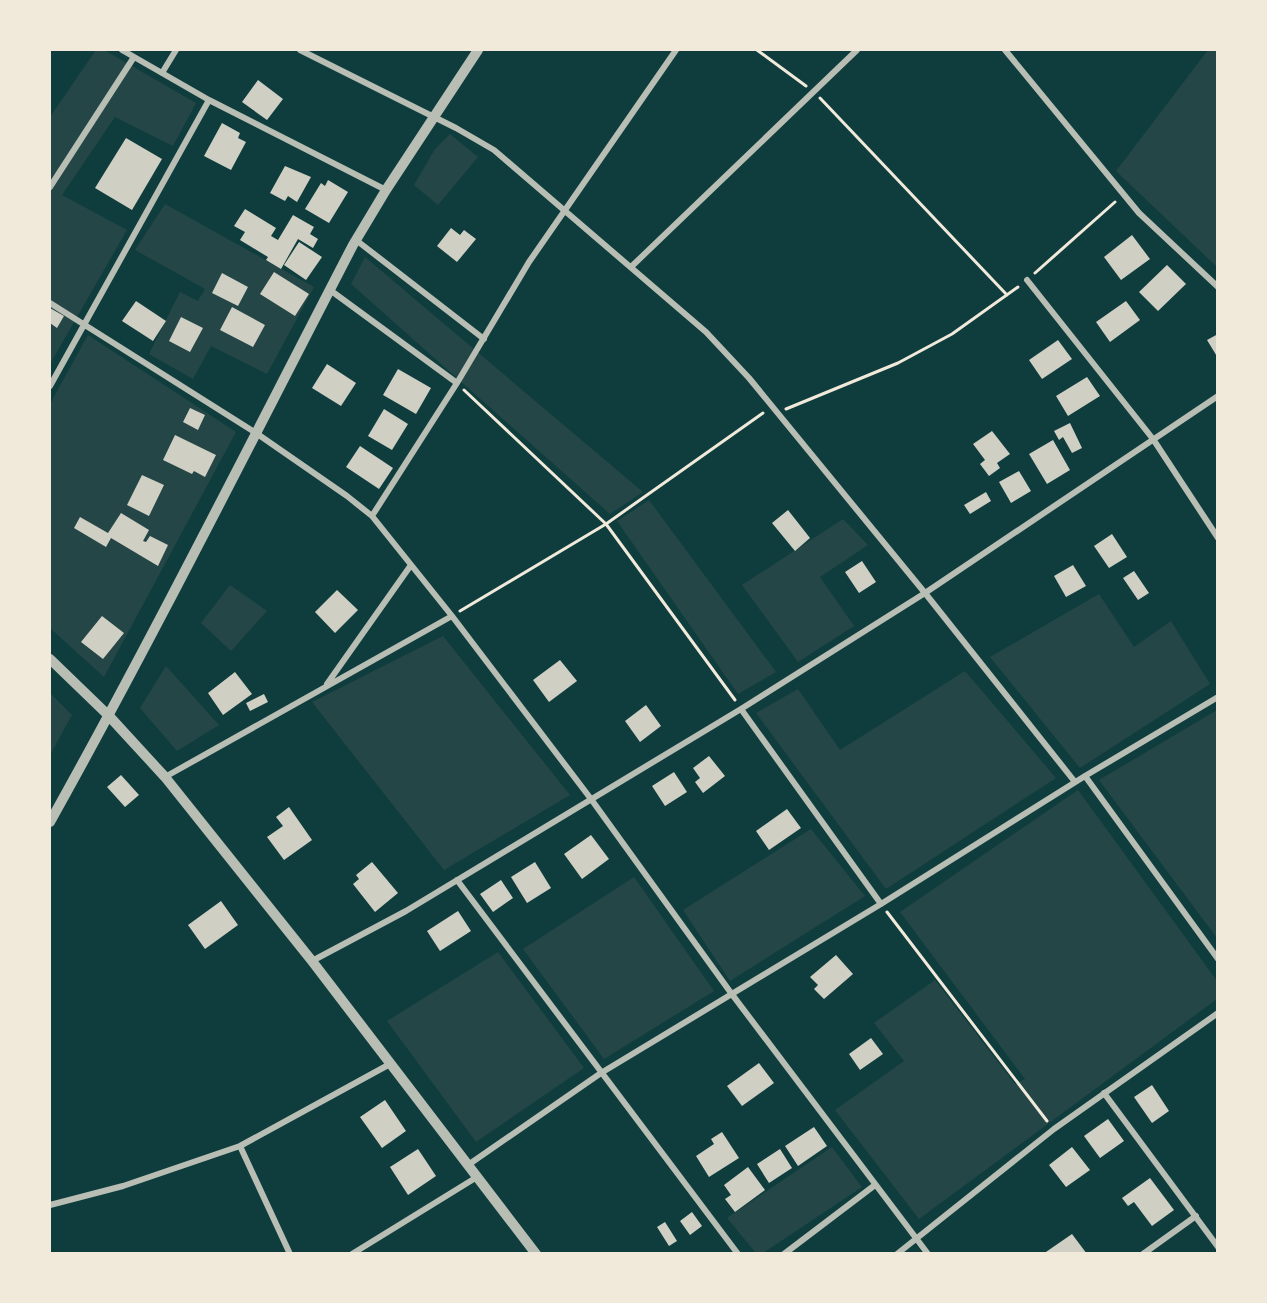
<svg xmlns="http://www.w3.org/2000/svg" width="1267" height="1303" viewBox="0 0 1267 1303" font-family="Commissioner,sans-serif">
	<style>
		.green { fill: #244646 }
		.building { fill: #cfcfc3 }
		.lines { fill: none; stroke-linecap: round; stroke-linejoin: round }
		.path { stroke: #f1e9da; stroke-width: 3 }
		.minor { stroke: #b8beb3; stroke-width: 6 }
		.tertiary { stroke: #b8beb3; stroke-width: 10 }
	</style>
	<rect width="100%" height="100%" fill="#0f3d3e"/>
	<path class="green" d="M 96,50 L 104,50 L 196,103 L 173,146 L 115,117 L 62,195 L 127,230 L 50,364 L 50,117 Z
		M 1208,50 L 1218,50 L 1217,267 L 1116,171 Z
		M 450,134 L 478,157 L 438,205 L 414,185 L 435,149 Z
		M 165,204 L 314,287 L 267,374 L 211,346 L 193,379 L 149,354 L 180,292 L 198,301 L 205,289 L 135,250 Z
		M 365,257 L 643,492 L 610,514 L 351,284 Z
		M 88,335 L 236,432 L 104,677 L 50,628 L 50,404 Z
		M 649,500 L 776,672 L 738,694 L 617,521 Z
		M 843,519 L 868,545 L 820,577 L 854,626 L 798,662 L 742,585 Z
		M 230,585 L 267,611 L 231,651 L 201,623 Z
		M 1099,594 L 1134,647 L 1171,621 L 1210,684 L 1080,768 L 990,657 Z
		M 443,636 L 570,795 L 444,870 L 312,702 Z
		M 166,666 L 219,725 L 177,751 L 140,708 Z
		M 965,671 L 1056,778 L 886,889 L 756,713 L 798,689 L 840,750 Z
		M 50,693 L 72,715 L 50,755 Z
		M 1217,710 L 1217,938 L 1099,780 Z
		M 1078,790 L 1217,981 L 1217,999 L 919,1219 L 835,1110 L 904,1061 L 874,1023 L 935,980 L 1015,1084 L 1025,1079 L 900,912 Z
		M 811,829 L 865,896 L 730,981 L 683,910 Z
		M 634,877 L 714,991 L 604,1059 L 523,949 Z
		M 498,952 L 584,1068 L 476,1142 L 387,1021 Z
		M 832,1147 L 862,1187 L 763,1253 L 756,1253 L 727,1218 Z"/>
	<path class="building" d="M 258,80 L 283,99 L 267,120 L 242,102 Z
		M 222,123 L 240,133 L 238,138 L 246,142 L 231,170 L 204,156 Z
		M 126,138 L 162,159 L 132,210 L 95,188 Z
		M 285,166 L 311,177 L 297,202 L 288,196 L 285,201 L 270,193 Z
		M 328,180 L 348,192 L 329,223 L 305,209 L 321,183 L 325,186 Z
		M 245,209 L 276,228 L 271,236 L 278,240 L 293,215 L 314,227 L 310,234 L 318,239 L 313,248 L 298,239 L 281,269 L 266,260 L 268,257 L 240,240 L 245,232 L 234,226 Z
		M 451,228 L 460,235 L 464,230 L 476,239 L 457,262 L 437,246 Z
		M 1132,235 L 1150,259 L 1121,280 L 1104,257 Z
		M 299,242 L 322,257 L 306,280 L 284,265 Z
		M 1167,265 L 1186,284 L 1158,311 L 1139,292 Z
		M 274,272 L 309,294 L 295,316 L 260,294 Z
		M 222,273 L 248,287 L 238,306 L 212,293 Z
		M 136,301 L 166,321 L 153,341 L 122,321 Z
		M 1126,301 L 1140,320 L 1110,342 L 1096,322 Z
		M 232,307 L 265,325 L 253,347 L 220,330 Z
		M 50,308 L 64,316 L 57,328 L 50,323 Z
		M 181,317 L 203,328 L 190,352 L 169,341 Z
		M 1218,334 L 1218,358 L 1207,340 Z
		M 1058,340 L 1072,359 L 1042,379 L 1029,360 Z
		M 327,364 L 356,383 L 341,406 L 312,388 Z
		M 398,369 L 431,388 L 416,414 L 383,395 Z
		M 1087,377 L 1100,396 L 1068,416 L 1056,396 Z
		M 190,408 L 205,415 L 198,430 L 183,422 Z
		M 384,409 L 408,424 L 392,450 L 368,436 Z
		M 1070,423 L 1082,448 L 1072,453 L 1063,437 L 1059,440 L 1054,431 Z
		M 992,431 L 1010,454 L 997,463 L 1000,468 L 989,476 L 980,464 L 985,460 L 973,444 Z
		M 175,435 L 216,455 L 205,477 L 194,471 L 192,474 L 163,460 Z
		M 1053,440 L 1070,470 L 1047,484 L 1029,454 Z
		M 360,446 L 393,468 L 379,489 L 346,467 Z
		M 1019,471 L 1031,491 L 1011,503 L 999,482 Z
		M 142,475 L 164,485 L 149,516 L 127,505 Z
		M 986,492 L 991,501 L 970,514 L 964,505 Z
		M 788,510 L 810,538 L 795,551 L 772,523 Z
		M 121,513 L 149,530 L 143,541 L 146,542 L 150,536 L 168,545 L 158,566 L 111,538 L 106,547 L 74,528 L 80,517 L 108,533 Z
		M 1112,534 L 1127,557 L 1109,568 L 1094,546 Z
		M 862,561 L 876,582 L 859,593 L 845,572 Z
		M 1073,565 L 1086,586 L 1066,597 L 1054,576 Z
		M 1134,571 L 1149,593 L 1138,600 L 1123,578 Z
		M 337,590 L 358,610 L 335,633 L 315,612 Z
		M 102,616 L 124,633 L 103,659 L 81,642 Z
		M 560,660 L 577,681 L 549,702 L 533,680 Z
		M 235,672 L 252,694 L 223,715 L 208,693 Z
		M 264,694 L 268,702 L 250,711 L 246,703 Z
		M 646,705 L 661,726 L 640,742 L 625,721 Z
		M 709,756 L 725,776 L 703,793 L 695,782 L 700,778 L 693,768 Z
		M 674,772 L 687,792 L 665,806 L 652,786 Z
		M 121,775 L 139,795 L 125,807 L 107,787 Z
		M 289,807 L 312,840 L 284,860 L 267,837 L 283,826 L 276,817 Z
		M 787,809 L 801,828 L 769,850 L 756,831 Z
		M 591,835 L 609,859 L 582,879 L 564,854 Z
		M 372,862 L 398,893 L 375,912 L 353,884 L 359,879 L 356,875 Z
		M 535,862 L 551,888 L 527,903 L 511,877 Z
		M 501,880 L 513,898 L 493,912 L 480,894 Z
		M 221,901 L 238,925 L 205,949 L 188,925 Z
		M 458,911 L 471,931 L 440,951 L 427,931 Z
		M 836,955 L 853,974 L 824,999 L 814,989 L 818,985 L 810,977 Z
		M 871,1038 L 883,1054 L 860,1070 L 849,1054 Z
		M 759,1063 L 774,1083 L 742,1106 L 727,1086 Z
		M 1152,1085 L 1169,1111 L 1152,1123 L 1134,1097 Z
		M 385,1100 L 406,1131 L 382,1148 L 360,1117 Z
		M 1108,1119 L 1124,1141 L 1100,1158 L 1084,1136 Z
		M 814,1127 L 827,1146 L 798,1166 L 785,1146 Z
		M 722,1132 L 739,1158 L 709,1177 L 696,1156 L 714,1144 L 711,1139 Z
		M 1072,1147 L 1090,1170 L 1066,1187 L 1049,1165 Z
		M 418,1149 L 436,1176 L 408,1195 L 390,1167 Z
		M 780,1149 L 792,1168 L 769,1183 L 757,1164 Z
		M 748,1167 L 765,1190 L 735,1212 L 725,1199 L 731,1195 L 724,1185 Z
		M 1150,1178 L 1174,1210 L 1152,1226 L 1134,1202 L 1128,1206 L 1122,1198 Z
		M 692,1212 L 702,1226 L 690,1235 L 680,1221 Z
		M 665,1222 L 677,1241 L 669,1246 L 657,1227 Z
		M 1072,1234 L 1087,1254 L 1043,1254 Z"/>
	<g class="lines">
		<path class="path" d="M 757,50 L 806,86
			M 820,98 L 1007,295
			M 1035,273 L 1115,202
			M 464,390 L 606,524 L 735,700
			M 786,409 L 898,363 L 952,334 L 1018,287
			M 460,611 L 606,524 L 763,413
			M 887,912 L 1047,1121"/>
		<path class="minor" d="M 122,50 L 209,100 L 386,190
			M 300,50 L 456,128 L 494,150 L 706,332 L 749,378 L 925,593 L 1075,782
			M 1005,50 L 1139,213 L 1218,287
			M 162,73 L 176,50
			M 50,187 L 134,57
			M 356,240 L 484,339
			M 631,267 L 857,50
			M 1027,280 L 1153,439 L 1218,538
			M 330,290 L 457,383
			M 50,303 L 256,433 L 347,496 L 372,516 L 452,616 L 591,799 L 731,993 L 928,1254
			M 50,386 L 209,100
			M 372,516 L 457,383 L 529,262 L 676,50
			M 327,684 L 411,565
			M 741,709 L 881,904
			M 1085,776 L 1218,959
			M 165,777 L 452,616
			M 457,880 L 738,1254
			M 312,961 L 406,911 L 741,709 L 925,593 L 1218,396
			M 1104,1093 L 1218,1247
			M 240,1146 L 290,1254
			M 468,1165 L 601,1073 L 881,904 L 1085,776 L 1218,697
			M 50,1205 L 123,1186 L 240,1146 L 390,1064
			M 352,1254 L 477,1177
			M 784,1254 L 875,1185
			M 897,1254 L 1054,1129 L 1218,1013
			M 1143,1254 L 1196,1216"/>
		<path class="tertiary" d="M 50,659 L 109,716 L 165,777 L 312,961 L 536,1254
			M 50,822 C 156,632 253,438 353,245 L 386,190 L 478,50"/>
	</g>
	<rect width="1267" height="1303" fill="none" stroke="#f1e9da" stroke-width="102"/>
</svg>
